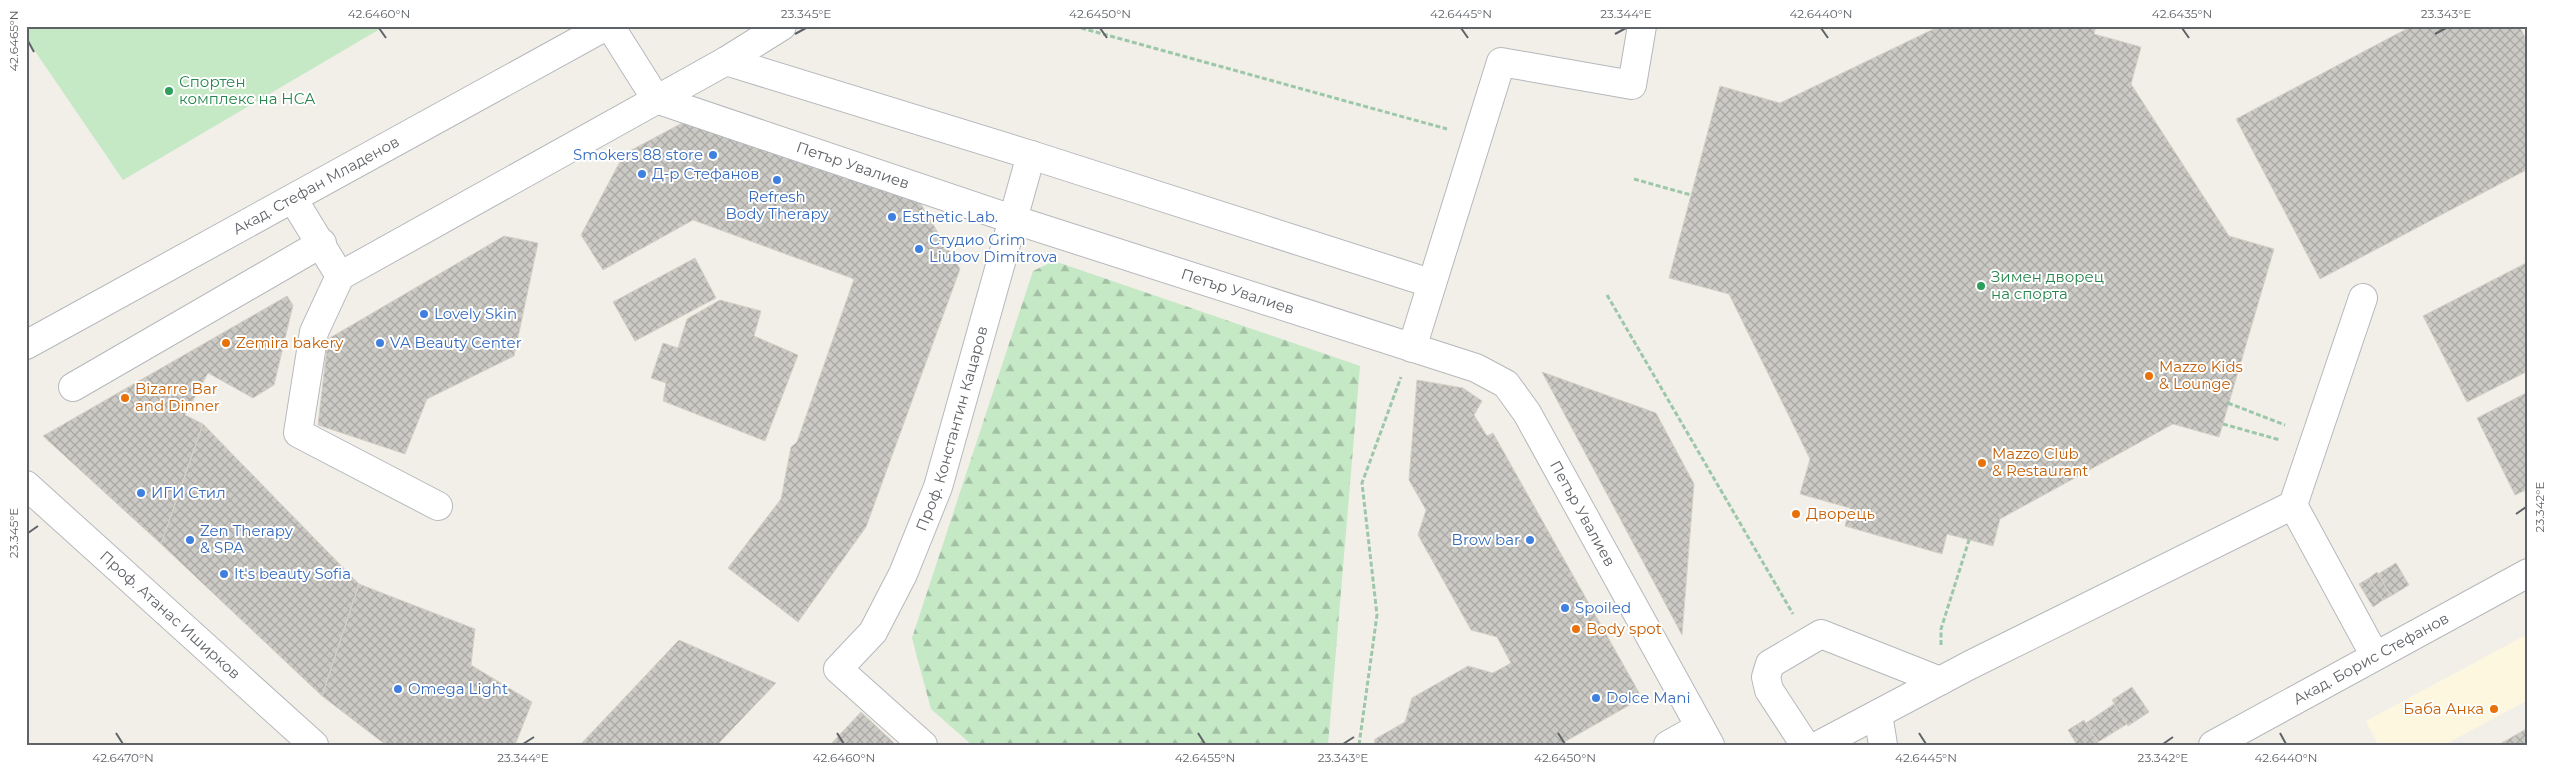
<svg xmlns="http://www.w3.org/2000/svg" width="2554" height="771" viewBox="0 0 2554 771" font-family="Montserrat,sans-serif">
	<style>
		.commercial { fill: #fef7e0 }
		.forest { fill: url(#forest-firs) }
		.garden { fill: #c5e8c5 }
		.building { fill: url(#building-cross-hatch); stroke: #d6d1c6 }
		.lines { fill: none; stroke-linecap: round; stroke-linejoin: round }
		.minor-casing { stroke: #b5b8bc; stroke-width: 30 }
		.path { stroke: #9cc7a9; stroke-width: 3; stroke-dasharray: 5 2.5; stroke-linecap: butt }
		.minor { stroke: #fff; stroke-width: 28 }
		.ticks { fill: none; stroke: #5f6368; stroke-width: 2 }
		.leisure-dot { fill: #2e9e5b; stroke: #fff; stroke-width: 2 }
		.shop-dot { fill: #3f7fe0; stroke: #fff; stroke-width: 2 }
		.food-dot { fill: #e8710a; stroke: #fff; stroke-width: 2 }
		.labels { text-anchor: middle; stroke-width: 4; stroke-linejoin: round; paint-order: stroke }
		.leisure-label { font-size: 15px; fill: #27864d; stroke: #fff; text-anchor: start }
		.shop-label { font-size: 15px; fill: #366cbe; stroke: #fff; text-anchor: start }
		.street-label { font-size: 15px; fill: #5f6368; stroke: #fff }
		.food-label { font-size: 15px; fill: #c56008; stroke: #fff; text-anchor: start }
		.neatline { fill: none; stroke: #5f6368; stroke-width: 2 }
		.ticks-label { font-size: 12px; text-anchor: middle; fill: #5f6368 }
	</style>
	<defs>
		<pattern id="forest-firs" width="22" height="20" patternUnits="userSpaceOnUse" patternTransform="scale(1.25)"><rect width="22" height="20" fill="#c5e8c5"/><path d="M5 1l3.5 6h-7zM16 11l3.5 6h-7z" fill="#a3c0a4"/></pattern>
		<pattern id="building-cross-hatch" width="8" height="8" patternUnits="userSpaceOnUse" patternTransform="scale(1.25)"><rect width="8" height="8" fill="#cccac5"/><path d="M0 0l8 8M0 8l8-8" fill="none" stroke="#a9a8a4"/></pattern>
	</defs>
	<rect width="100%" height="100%" fill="#f1efe8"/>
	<path class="commercial" d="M 2528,634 L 2528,700 L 2444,745 L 2378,745 L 2366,721 Z"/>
	<path class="forest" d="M 1054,261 L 1360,366 L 1328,745 L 972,745 L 931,709 L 912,638 L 1033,271 Z"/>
	<path class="garden" d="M 26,26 L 385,26 L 123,180 L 26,38 Z"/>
	<path class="building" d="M 1940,26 L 2096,26 L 2094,34 L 2141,47 L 2131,84 L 2229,236 L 2274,249 L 2219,437 L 2173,424 L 2000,519 L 1993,546 L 1947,534 L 1942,554 L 1845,526 L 1850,508 L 1800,494 L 1810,459 L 1729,294 L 1669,278 L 1720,86 L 1780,103 Z
		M 2412,26 L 2519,26 L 2528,42 L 2528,169 L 2320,279 L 2236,119 Z
		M 684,122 L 916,196 L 960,269 L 866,527 L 798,622 L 728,568 L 781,499 L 791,447 L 797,442 L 854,279 L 693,220 L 603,270 L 581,235 L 624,154 Z
		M 504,236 L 538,243 L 514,356 L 427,399 L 405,454 L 318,425 L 328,339 Z
		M 695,258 L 716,298 L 635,341 L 613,302 Z
		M 2528,262 L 2528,371 L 2467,402 L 2423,316 Z
		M 287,296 L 293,305 L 274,385 L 253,398 L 208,373 L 185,415 L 203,424 L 161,544 L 43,436 Z
		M 720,300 L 761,311 L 754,336 L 798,355 L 765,441 L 663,401 L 666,383 L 651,378 L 663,343 L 678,348 L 687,319 Z
		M 1542,372 L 1656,413 L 1694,484 L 1682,635 Z
		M 1417,380 L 1463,388 L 1482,401 L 1474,415 L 1487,436 L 1493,433 L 1642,698 L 1559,745 L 1374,745 L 1375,739 L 1405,722 L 1412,698 L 1468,666 L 1493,673 L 1511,663 L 1497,637 L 1471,630 L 1418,535 L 1426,510 L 1409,480 Z
		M 2528,392 L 2528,489 L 2515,495 L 2477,418 Z
		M 203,424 L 359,584 L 322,696 L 161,544 Z
		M 2396,563 L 2409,585 L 2391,596 L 2378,574 Z
		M 2377,572 L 2391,596 L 2383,600 L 2369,578 Z
		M 2369,578 L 2383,600 L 2373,607 L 2359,584 Z
		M 359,584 L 475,629 L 471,665 L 532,702 L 515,745 L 386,745 L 322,696 Z
		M 679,640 L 776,683 L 717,745 L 580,745 Z
		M 2132,687 L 2149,712 L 2128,726 L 2112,700 Z
		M 2114,704 L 2127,724 L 2098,742 L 2086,723 Z
		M 861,712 L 896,745 L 830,745 Z
		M 2084,720 L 2098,742 L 2095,745 L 2077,745 L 2068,730 Z
		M 2528,728 L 2528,745 L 2498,745 Z"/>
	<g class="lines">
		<g class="minor-casing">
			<g id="minor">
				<path id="s1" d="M 610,26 L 656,99 L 1015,220 L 1476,368 L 1506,384 L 1527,413 L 1710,745"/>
				<path d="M 726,61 L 1031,155 L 1430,283"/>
				<path d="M 293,199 L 340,276 L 726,61 L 782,26"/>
				<path d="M 340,276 L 314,332 L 298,433 L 438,506"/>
				<path id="s2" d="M 26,345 L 606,26"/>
				<path d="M 1412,348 L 1501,62 L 1632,85 L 1642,26"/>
				<path d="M 73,387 L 322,243"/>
				<path id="s3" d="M 26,485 L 314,745"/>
				<path d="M 2293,505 L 2375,656"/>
				<path d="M 1878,714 L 1883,745"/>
				<path id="s4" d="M 923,745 L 838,669 L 873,632 L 903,574 L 938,487 L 1031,155"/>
				<path d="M 1668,745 L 1700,727"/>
				<path d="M 1805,745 L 1769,690 L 1766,677 L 1770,664 L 1821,634 L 1940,681"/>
				<path d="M 1819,745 L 1970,665 L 2293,505 L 2363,298"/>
				<path id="s5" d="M 2213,745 L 2528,573"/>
			</g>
		</g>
		<path class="path" d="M 1074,26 L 1447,129
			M 1634,179 L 1691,195
			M 1607,295 L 1793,614
			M 2228,403 L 2285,425
			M 2223,424 L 2280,440
			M 1941,645 L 1941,629 L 1969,540
			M 1359,745 L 1377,615 L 1362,483 L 1401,377"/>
		<use href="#minor" class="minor"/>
	</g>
	<path class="ticks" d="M 379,28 L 386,38M 1100,28 L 1107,38M 1461,28 L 1468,38M 1821,28 L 1828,38M 2182,28 L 2189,38M 795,34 L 806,28M 1615,34 L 1626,28M 2435,34 L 2446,28M 28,41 L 34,52M 2516,514 L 2526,507M 28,533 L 38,526M 116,733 L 123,744M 837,733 L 844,744M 1198,733 L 1205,744M 1558,733 L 1565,744M 1919,733 L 1926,744M 2280,733 L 2286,744M 523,744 L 534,737M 1343,744 L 1354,737M 2163,744 L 2173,737"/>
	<g class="leisure-dot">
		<circle cx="169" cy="91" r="5"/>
		<circle cx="1981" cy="286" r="5"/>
	</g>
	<g class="shop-dot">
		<circle cx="713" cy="155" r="5"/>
		<circle cx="642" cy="174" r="5"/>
		<circle cx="777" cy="180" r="5"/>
		<circle cx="892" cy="217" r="5"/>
		<circle cx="919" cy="249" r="5"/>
		<circle cx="424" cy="314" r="5"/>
		<circle cx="380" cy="343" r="5"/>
		<circle cx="141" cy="493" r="5"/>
		<circle cx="190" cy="540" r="5"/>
		<circle cx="1530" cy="540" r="5"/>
		<circle cx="224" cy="574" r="5"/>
		<circle cx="1565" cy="608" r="5"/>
		<circle cx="398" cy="689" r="5"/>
		<circle cx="1596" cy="698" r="5"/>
	</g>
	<g class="food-dot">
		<circle cx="226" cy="343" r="5"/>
		<circle cx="2149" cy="376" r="5"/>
		<circle cx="125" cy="398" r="5"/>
		<circle cx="1982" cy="463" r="5"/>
		<circle cx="1796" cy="514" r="5"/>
		<circle cx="1576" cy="629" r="5"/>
		<circle cx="2494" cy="709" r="5"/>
	</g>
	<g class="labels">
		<g class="leisure-label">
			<text x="179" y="87">Спортен<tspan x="179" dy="17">комплекс на НСА</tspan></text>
			<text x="1991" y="282">Зимен дворец<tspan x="1991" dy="17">на спорта</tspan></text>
		</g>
		<g class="shop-label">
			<text x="703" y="160" text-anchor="end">Smokers 88 store</text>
			<text x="652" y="179">Д-р Стефанов</text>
			<text x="777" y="202" text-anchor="middle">Refresh<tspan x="777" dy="17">Body Therapy</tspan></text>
			<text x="902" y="222">Esthetic Lab.</text>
			<text x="929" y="245">Студио Grim<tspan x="929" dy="17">Liubov Dimitrova</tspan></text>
			<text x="434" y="319">Lovely Skin</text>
			<text x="390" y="348">VA Beauty Center</text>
			<text x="151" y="498">ИГИ Стил</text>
			<text x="200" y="536">Zen Therapy<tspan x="200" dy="17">&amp; SPA</tspan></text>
			<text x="1520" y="545" text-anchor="end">Brow bar</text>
			<text x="234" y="579">It's beauty Sofia</text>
			<text x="1575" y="613">Spoiled</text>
			<text x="408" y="694">Omega Light</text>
			<text x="1606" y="703">Dolce Mani</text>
		</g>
		<g class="street-label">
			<text dy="5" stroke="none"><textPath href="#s1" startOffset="294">Петър Увалиев</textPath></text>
			<text dy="5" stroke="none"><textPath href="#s2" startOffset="331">Акад. Стефан Младенов</textPath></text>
			<text dy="5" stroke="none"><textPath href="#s1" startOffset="699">Петър Увалиев</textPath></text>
			<text dy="5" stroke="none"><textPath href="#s4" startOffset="384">Проф. Константин Кацаров</textPath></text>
			<text dy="5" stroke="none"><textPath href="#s1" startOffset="1134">Петър Увалиев</textPath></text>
			<text dy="5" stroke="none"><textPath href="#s3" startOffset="194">Проф. Атанас Иширков</textPath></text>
			<text dy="5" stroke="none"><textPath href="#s5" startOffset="180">Акад. Борис Стефанов</textPath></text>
		</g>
		<g class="food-label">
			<text x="236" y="348">Zemira bakery</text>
			<text x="2159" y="372">Mazzo Kids<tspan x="2159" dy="17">&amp; Lounge</tspan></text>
			<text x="135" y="394">Bizarre Bar<tspan x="135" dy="17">and Dinner</tspan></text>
			<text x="1992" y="459">Mazzo Club<tspan x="1992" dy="17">&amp; Restaurant</tspan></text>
			<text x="1806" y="519">Дворець</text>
			<text x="1586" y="634">Body spot</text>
			<text x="2484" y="714" text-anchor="end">Баба Анка</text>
		</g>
	</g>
	<rect width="2554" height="771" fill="none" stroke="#ffffff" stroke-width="55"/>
	<rect x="28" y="28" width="2498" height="716" class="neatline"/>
	<g class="ticks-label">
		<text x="379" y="18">42.6460°N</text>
		<text x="806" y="18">23.345°E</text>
		<text x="1100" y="18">42.6450°N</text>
		<text x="1461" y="18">42.6445°N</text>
		<text x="1626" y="18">23.344°E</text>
		<text x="1821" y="18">42.6440°N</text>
		<text x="2182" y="18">42.6435°N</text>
		<text x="2446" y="18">23.343°E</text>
		<text transform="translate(14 41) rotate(-90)" y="4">42.6465°N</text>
		<text transform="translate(2540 507) rotate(-90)" y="4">23.342°E</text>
		<text transform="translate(14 533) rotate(-90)" y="4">23.345°E</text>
		<text x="123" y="762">42.6470°N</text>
		<text x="523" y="762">23.344°E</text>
		<text x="844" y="762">42.6460°N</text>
		<text x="1205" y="762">42.6455°N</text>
		<text x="1343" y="762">23.343°E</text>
		<text x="1565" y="762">42.6450°N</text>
		<text x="1926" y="762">42.6445°N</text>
		<text x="2163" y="762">23.342°E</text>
		<text x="2286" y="762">42.6440°N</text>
	</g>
</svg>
